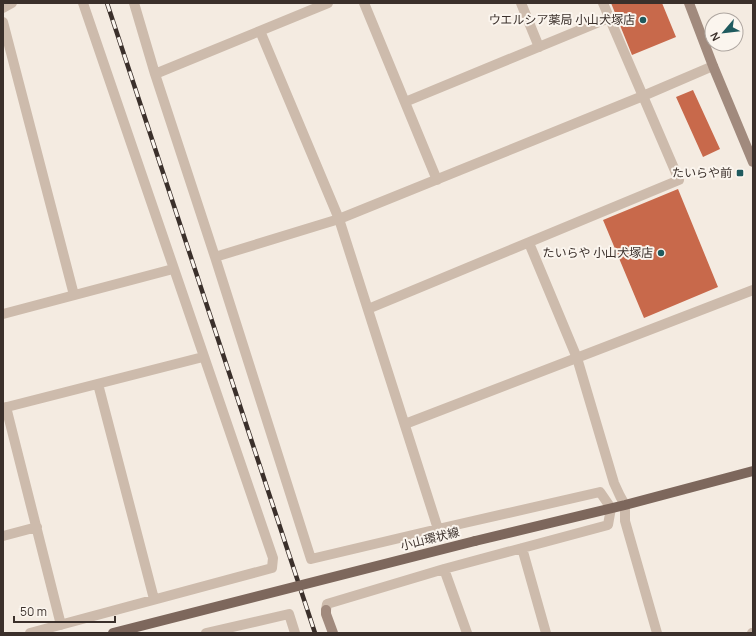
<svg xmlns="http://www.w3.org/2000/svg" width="756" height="636" viewBox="0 0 756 636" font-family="Manrope,'Noto Sans JP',sans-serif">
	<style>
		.building { fill: #c8694b }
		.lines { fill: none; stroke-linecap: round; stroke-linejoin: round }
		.street { stroke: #cdbbac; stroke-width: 10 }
		.secondary { stroke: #a18a7d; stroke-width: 10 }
		.primary { stroke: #7d675c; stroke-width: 10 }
		.rail-casing { stroke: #3b302b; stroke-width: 4.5 }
		.rail { stroke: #fbf5ee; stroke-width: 3; stroke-dasharray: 9; stroke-linecap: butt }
		.primary-bridge { stroke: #7d675c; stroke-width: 10 }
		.poi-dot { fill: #1f5a5e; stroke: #fbf5ee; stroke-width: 1.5 }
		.labels { text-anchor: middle; stroke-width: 4; stroke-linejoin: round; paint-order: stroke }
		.poi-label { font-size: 12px; fill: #3b302b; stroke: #fbf5ee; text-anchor: end }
		.street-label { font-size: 12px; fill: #3b302b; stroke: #fbf5ee }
	</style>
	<rect width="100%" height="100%" fill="#f4ebe1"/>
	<path class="building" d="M 611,3 L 662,3 L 676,37 L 632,55 Z
		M 693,90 L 720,149 L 703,157 L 676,97 Z
		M 678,189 L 718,287 L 644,318 L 603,220 Z"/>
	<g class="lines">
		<path class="street" d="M 134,3 L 155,74 L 215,257 L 311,559 L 438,529 L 600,492 L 611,508 L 608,525 L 444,569 L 327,604 L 326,610
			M 364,3 L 437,180
			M 521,3 L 539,47
			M 3,8 L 12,3
			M 3,22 L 74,295
			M 260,31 L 339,219 L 438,529
			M 155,74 L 328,3
			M 405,102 L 609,18
			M 529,243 L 577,358 L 614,483 L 620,496 L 625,505 L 625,521 L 657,633
			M 215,257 L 339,219 L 643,96 L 713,66
			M 368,309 L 679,180 L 603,3
			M 3,314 L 173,269
			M 98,384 L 154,599
			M 6,407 L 61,625
			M 3,408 L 203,357
			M 405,424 L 753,290
			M 3,536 L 37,527
			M 522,548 L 546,633
			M 444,569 L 467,633
			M 30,633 L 272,568 L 273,558 L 83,3
			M 206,633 L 289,614 L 295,633
			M 752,633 L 753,633"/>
		<path class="secondary" d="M 689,3 L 713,66 L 753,162
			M 326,610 L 326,614 L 333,633"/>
		<path class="primary" d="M 475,541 L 625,505 L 753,471"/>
		<g class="rail-casing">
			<path id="rail" d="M 107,3 L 315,633"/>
		</g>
		<use href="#rail" class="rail"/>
		<path class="primary-bridge" d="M 113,633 L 475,541"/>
	</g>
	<g class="poi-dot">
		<circle cx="643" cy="20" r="4"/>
		<rect x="736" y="169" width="8" height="8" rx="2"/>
		<circle cx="661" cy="253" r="4"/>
	</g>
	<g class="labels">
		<g class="poi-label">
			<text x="635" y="24">ウエルシア薬局 小山犬塚店</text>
			<text x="732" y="177">たいらや前</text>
			<text x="653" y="257">たいらや 小山犬塚店</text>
		</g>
		<g class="street-label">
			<text transform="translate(430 539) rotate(-14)" y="4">小山環状線</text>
		</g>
	</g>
	<rect width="756" height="636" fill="none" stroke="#3b302b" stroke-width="8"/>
	<g transform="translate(724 32) rotate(242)"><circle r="19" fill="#fbf5ee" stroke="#aea6a0"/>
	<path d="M0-3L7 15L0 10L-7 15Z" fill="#1f5a5e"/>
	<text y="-6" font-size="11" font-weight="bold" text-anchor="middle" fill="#3b302b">N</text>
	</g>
	<path d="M14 616v6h101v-6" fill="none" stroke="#3b302b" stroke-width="2"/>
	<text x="20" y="616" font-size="12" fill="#3b302b" stroke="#fbf5ee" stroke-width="3" paint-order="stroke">50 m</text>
</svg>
